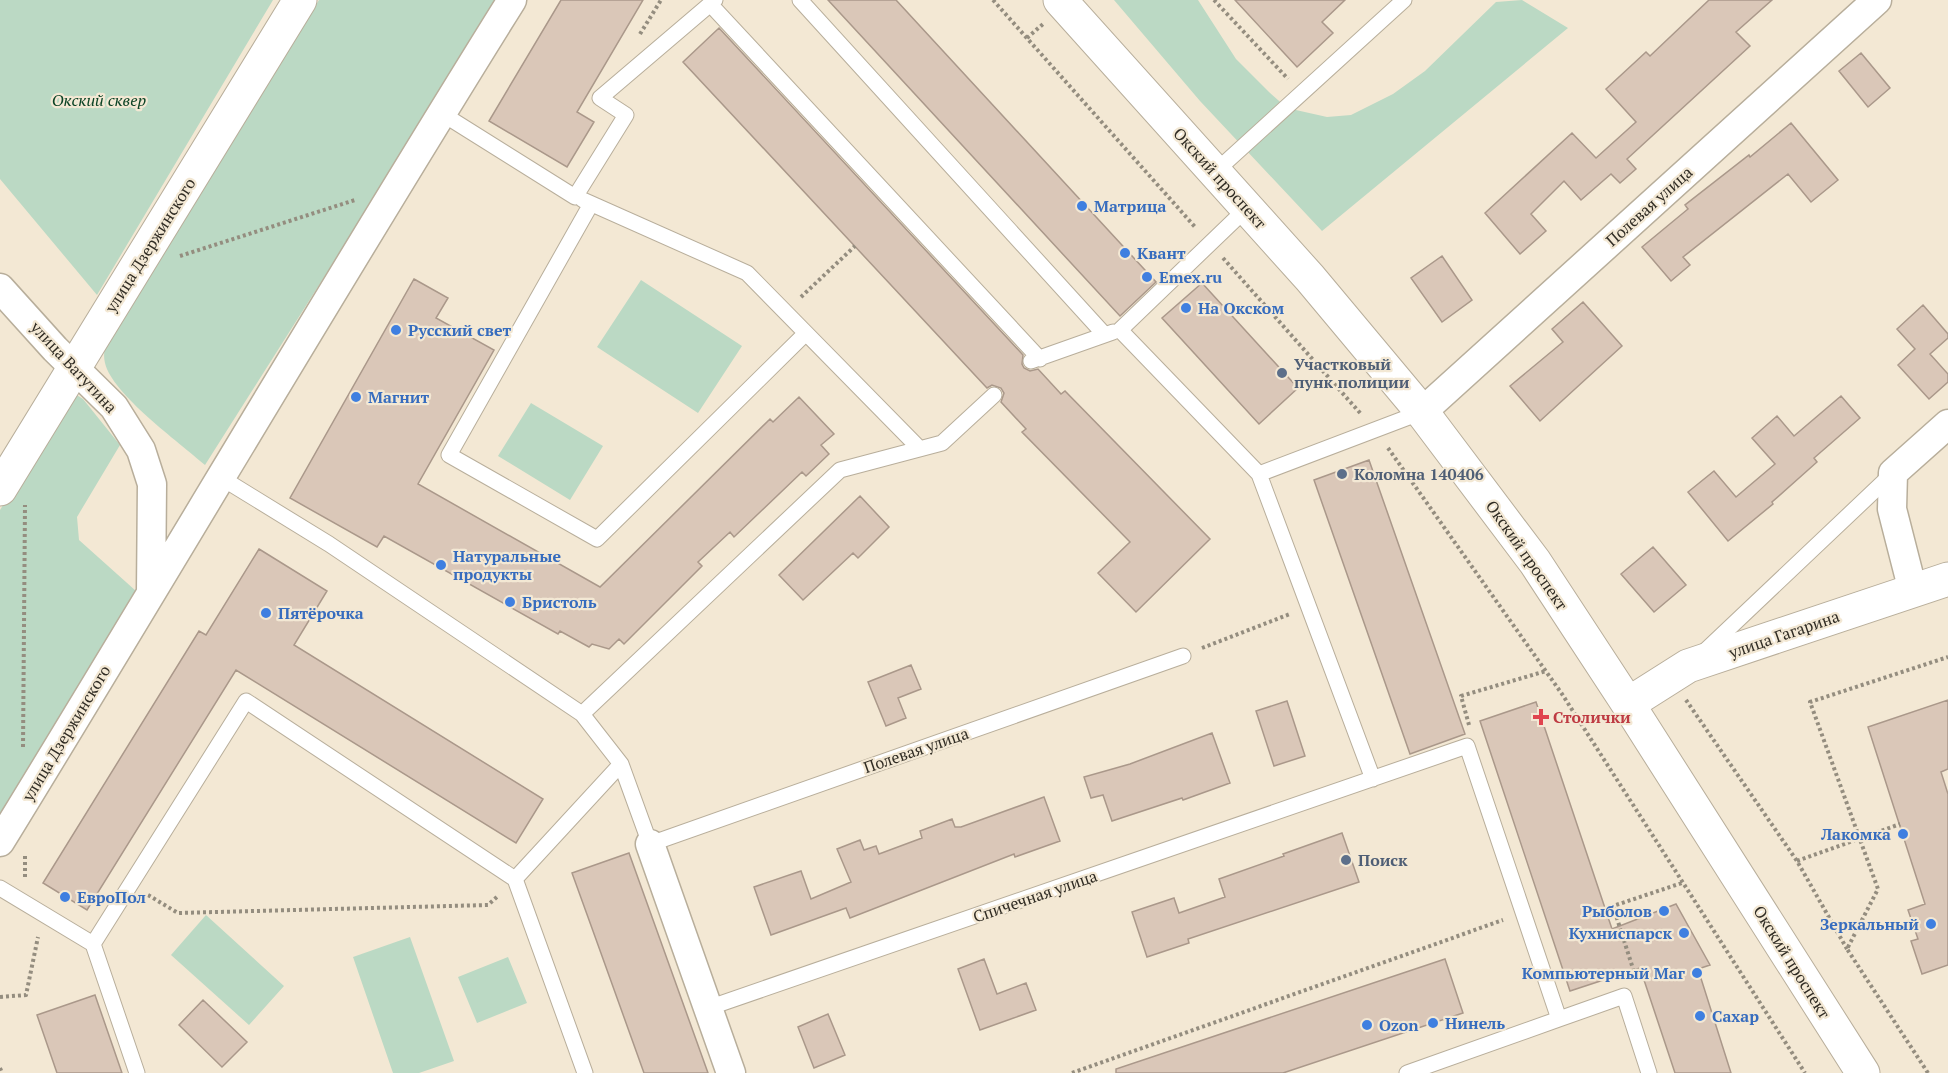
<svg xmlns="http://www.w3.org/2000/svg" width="1948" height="1073" viewBox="0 0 1948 1073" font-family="'PT Serif',serif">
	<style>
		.green { fill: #bbd9c4 }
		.building { fill: #dac7b8; stroke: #aa988a; stroke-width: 1.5 }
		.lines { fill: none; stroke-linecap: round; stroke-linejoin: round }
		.lane-casing { stroke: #b8ae9b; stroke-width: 17 }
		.street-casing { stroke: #b8ae9b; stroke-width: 31 }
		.secondary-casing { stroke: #b8ae9b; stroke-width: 35 }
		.path { stroke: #948d7f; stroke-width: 4; stroke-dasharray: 3 3; stroke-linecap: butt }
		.lane { stroke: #fff; stroke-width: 15 }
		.street { stroke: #fff; stroke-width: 28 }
		.secondary { stroke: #fff; stroke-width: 33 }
		.shop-dot { fill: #3f7fe0; stroke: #f3e8d4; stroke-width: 2 }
		.service-dot { fill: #5c6f8a; stroke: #f3e8d4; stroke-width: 2 }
		.health-dot { fill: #e0444e; stroke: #f3e8d4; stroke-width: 2 }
		.labels { text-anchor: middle; stroke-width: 4.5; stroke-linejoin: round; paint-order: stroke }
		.park-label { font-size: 16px; font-style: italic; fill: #0b4325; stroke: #f3e8d4 }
		.street-label { font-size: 16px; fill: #302c24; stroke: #f3e8d4 }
		.shop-label { font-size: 16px; font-weight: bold; fill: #366cbe; stroke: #f3e8d4; text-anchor: start }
		.service-label { font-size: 16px; font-weight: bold; fill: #4e5e75; stroke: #f3e8d4; text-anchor: start }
		.health-label { font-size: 16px; font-weight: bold; fill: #be3a42; stroke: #f3e8d4; text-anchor: start }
	</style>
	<rect width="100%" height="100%" fill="#f3e8d4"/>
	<path class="green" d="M 0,0 L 273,0 L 97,295 L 0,179 Z
		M 319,0 L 496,0 L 378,192 L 205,465 C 179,442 112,394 105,363 C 102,351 107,342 111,332 Z
		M 1114,0 L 1198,0 L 1236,59 L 1269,92 L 1287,108 L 1327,117 L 1351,115 L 1393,94 L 1425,71 L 1496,2 L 1522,0 L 1568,28 L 1322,231 L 1200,101 Z
		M 641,280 L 742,346 L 698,413 L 597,347 Z
		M 72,392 L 83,399 L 120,445 L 77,517 L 79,540 L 136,591 L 0,814 L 0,510 Z
		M 531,403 L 603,446 L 570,500 L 498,456 Z
		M 206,915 L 284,986 L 249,1025 L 171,955 Z
		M 410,937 L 454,1061 L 419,1073 L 393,1073 L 353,957 Z
		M 508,957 L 527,1003 L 477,1023 L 458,977 Z"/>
	<path class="building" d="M 561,0 L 643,0 L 577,112 L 594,122 L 567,167 L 489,121 Z
		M 828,0 L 896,0 L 1156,282 L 1120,316 Z
		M 1235,0 L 1345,0 L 1322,22 L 1333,33 L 1297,67 Z
		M 1709,0 L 1772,0 L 1736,32 L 1750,46 L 1627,159 L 1636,169 L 1620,183 L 1611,174 L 1581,200 L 1564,181 L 1531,214 L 1546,231 L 1520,254 L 1485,213 L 1572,133 L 1596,158 L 1636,122 L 1606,89 L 1646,52 L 1650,56 Z
		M 719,28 L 1023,355 L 1022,364 L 1024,368 L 1030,371 L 1038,369 L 1061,394 L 1065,391 L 1210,539 L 1136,612 L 1098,573 L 1130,542 L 1022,432 L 1026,429 L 1001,402 L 1004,393 L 1001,388 L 992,385 L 987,388 L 683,62 Z
		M 1861,53 L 1890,88 L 1868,107 L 1839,71 Z
		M 1791,123 L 1838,180 L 1811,202 L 1788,174 L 1683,257 L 1690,265 L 1671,281 L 1642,247 L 1688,209 L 1685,205 L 1749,155 L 1750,157 Z
		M 1442,256 L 1472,300 L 1442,322 L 1411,278 Z
		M 414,279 L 448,298 L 436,318 L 494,350 L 418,484 L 600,587 L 770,419 L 773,422 L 799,397 L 834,434 L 821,445 L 829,454 L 806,476 L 802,472 L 734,537 L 730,532 L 698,562 L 702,566 L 624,644 L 619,639 L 609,649 L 592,644 L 589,647 L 560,631 L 558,634 L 384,536 L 377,547 L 290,498 Z
		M 1202,283 L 1298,388 L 1259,424 L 1162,318 Z
		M 1583,302 L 1622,346 L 1540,421 L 1510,386 L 1563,342 L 1552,329 Z
		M 1923,305 L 1948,334 L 1948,338 L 1930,354 L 1948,374 L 1948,382 L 1929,399 L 1898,365 L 1915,349 L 1897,329 Z
		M 1841,396 L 1860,418 L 1814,458 L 1817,462 L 1772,502 L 1773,504 L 1728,541 L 1688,492 L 1714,471 L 1736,497 L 1775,464 L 1752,438 L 1777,416 L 1794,436 Z
		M 1369,460 L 1465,734 L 1410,754 L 1314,480 Z
		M 860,496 L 889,527 L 858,558 L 853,553 L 803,600 L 779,575 Z
		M 1653,547 L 1686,585 L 1654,612 L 1621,574 Z
		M 259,549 L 327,591 L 294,645 L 543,799 L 516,843 L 236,670 L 87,910 L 43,883 L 199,631 L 206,635 Z
		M 911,665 L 921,689 L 898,698 L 906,718 L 886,726 L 868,682 Z
		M 1948,700 L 1948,769 L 1941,772 L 1948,794 L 1948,965 L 1922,974 L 1911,941 L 1918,939 L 1908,910 L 1925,904 L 1868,727 Z
		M 1287,701 L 1305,756 L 1274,766 L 1256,711 Z
		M 1536,702 L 1612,929 L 1676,904 L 1710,965 L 1698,969 L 1731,1073 L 1675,1073 L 1640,968 L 1570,991 L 1480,721 Z
		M 1212,733 L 1230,783 L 1183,800 L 1182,798 L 1112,821 L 1103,795 L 1091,798 L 1084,777 L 1130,764 Z
		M 1044,797 L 1060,841 L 1015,857 L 1014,854 L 850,918 L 846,908 L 771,935 L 754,887 L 801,871 L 811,899 L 851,882 L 837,849 L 860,840 L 864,850 L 876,846 L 879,854 L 922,838 L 920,831 L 952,819 L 955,827 L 961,827 Z
		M 1342,833 L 1359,882 L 1188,939 L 1189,943 L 1147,957 L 1132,912 L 1174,898 L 1179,913 L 1225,897 L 1219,879 L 1284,856 L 1283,854 Z
		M 629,853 L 708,1073 L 644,1073 L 593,931 L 572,873 Z
		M 984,959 L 997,994 L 1026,983 L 1036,1010 L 980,1030 L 958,969 Z
		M 1445,959 L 1463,1013 L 1283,1073 L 1116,1073 L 1116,1069 Z
		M 95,995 L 122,1073 L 57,1073 L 37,1015 Z
		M 203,1000 L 247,1042 L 222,1067 L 179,1025 Z
		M 828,1014 L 845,1055 L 814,1068 L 798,1027 Z"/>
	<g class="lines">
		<g class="lane-casing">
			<path id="lane" d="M 800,0 L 1104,334
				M 710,4 L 1040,359
				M 441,113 L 575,197 L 626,115 L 600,98 L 715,0
				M 1215,172 L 1404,0
				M 583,200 L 747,273 L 920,449
				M 591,204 L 449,455 L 597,539 L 806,333
				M 1247,208 L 1120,330 L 1259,474 L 1373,779
				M 1031,361 L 1113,332
				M 1259,474 L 1422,412
				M 220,477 L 329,544 L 582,714 L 621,764 L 650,844 L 1183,656
				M 1704,652 L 1893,473
				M 582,714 L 840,470 L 942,443 L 994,395
				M 515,879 L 621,764
				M 0,888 L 93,944 L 137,1073
				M 93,944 L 246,701 L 515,879 L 585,1073
				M 708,1008 L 1467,746 L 1559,1019 L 1624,996 L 1649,1073
				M 1407,1073 L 1559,1019"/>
		</g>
		<g class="street-casing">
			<path id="street" d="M 0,288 L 55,349 L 114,407 L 141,450 L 152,484 L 151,593
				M 1422,412 L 1877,0
				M 1913,591 L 1892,509 L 1893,473 L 1948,424
				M 0,842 C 172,562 338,278 512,0
				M 650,844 L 731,1073"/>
		</g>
		<g class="secondary-casing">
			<path id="secondary" d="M 1060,0 L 1310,278 L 1422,412 L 1535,562 L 1628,704 L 1863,1073
				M 0,489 L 300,0
				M 1628,704 L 1688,666 L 1948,579"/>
		</g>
		<path class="path" d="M 993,0 L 1196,228
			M 1214,0 L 1288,79
			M 640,34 L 661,0
			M 1027,38 L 1043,24
			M 180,256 L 355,200
			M 1223,258 L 1361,414
			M 801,297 L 855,246
			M 1388,448 L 1562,694 L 1805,1073
			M 1202,648 L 1290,614
			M 1686,700 L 1797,861 L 1847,949
			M 1469,725 L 1461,696 L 1546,671
			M 23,747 L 25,505
			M 25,856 L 25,879
			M 1797,861 L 1900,824
			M 148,895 L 178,913 L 488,905 L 498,896
			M 1634,977 L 1635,975 L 1613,906 L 1682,883
			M 0,997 L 26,995 L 38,937
			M 0,1068 L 2,1073
			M 1072,1073 L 1503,920
			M 1928,1073 L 1847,949 L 1878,889 L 1810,702 L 1948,657"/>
		<use href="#lane" class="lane"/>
		<use href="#street" class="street"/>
		<use href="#secondary" class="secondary"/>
	</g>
	<g class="shop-dot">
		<circle cx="1082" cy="206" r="6"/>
		<circle cx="1125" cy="253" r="6"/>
		<circle cx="1147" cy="277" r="6"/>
		<circle cx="1186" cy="308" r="6"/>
		<circle cx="396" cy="330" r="6"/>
		<circle cx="356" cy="397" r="6"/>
		<circle cx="441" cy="565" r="6"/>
		<circle cx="510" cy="602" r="6"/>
		<circle cx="266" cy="613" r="6"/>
		<circle cx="1903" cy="834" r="6"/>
		<circle cx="65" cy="897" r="6"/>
		<circle cx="1664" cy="911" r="6"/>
		<circle cx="1931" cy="924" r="6"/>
		<circle cx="1684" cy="933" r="6"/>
		<circle cx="1697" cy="973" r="6"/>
		<circle cx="1700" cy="1016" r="6"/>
		<circle cx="1433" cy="1023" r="6"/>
		<circle cx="1367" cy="1025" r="6"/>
	</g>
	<g class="service-dot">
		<circle cx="1282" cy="373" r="6"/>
		<circle cx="1342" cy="474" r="6"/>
		<circle cx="1346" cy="860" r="6"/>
	</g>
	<path class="health-dot" d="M1538 708h6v6h6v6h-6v6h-6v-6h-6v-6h6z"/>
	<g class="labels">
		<g class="park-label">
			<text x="99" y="106">Окский сквер</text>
		</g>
		<g class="street-label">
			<text transform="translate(1220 178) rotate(48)" y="6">Окский проспект</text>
			<text transform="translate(1649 206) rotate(-42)" y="6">Полевая улица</text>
			<text transform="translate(150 245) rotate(-58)" y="6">улица Дзержинского</text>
			<text transform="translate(74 367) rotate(47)" y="6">улица Ватутина</text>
			<text transform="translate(1527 555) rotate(55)" y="6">Окский проспект</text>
			<text transform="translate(1784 634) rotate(-19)" y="6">улица Гагарина</text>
			<text transform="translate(66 733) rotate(-59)" y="6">улица Дзержинского</text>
			<text transform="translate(916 750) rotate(-19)" y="6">Полевая улица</text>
			<text transform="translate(1035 896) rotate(-19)" y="6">Спичечная улица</text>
			<text transform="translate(1792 962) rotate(58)" y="6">Окский проспект</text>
		</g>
		<g class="shop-label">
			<text x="1094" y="212">Матрица</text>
			<text x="1137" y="259">Квант</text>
			<text x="1159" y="283">Emex.ru</text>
			<text x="1198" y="314">На Окском</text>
			<text x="408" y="336">Русский свет</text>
			<text x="368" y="403">Магнит</text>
			<text x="453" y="562">Натуральные<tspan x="453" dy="18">продукты</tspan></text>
			<text x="522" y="608">Бристоль</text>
			<text x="278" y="619">Пятёрочка</text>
			<text x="1891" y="840" text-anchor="end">Лакомка</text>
			<text x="77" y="903">ЕвроПол</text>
			<text x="1652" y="917" text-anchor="end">Рыболов</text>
			<text x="1919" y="930" text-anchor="end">Зеркальный</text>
			<text x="1672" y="939" text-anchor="end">Кухниспарск</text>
			<text x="1685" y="979" text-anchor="end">Компьютерный Маг</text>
			<text x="1712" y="1022">Сахар</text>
			<text x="1445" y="1029">Нинель</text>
			<text x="1379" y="1031">Ozon</text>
		</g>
		<g class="service-label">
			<text x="1294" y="370">Участковый<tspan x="1294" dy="18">пунк полиции</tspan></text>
			<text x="1354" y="480">Коломна 140406</text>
			<text x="1358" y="866">Поиск</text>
		</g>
		<g class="health-label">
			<text x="1553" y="723">Столички</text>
		</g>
	</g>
</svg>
